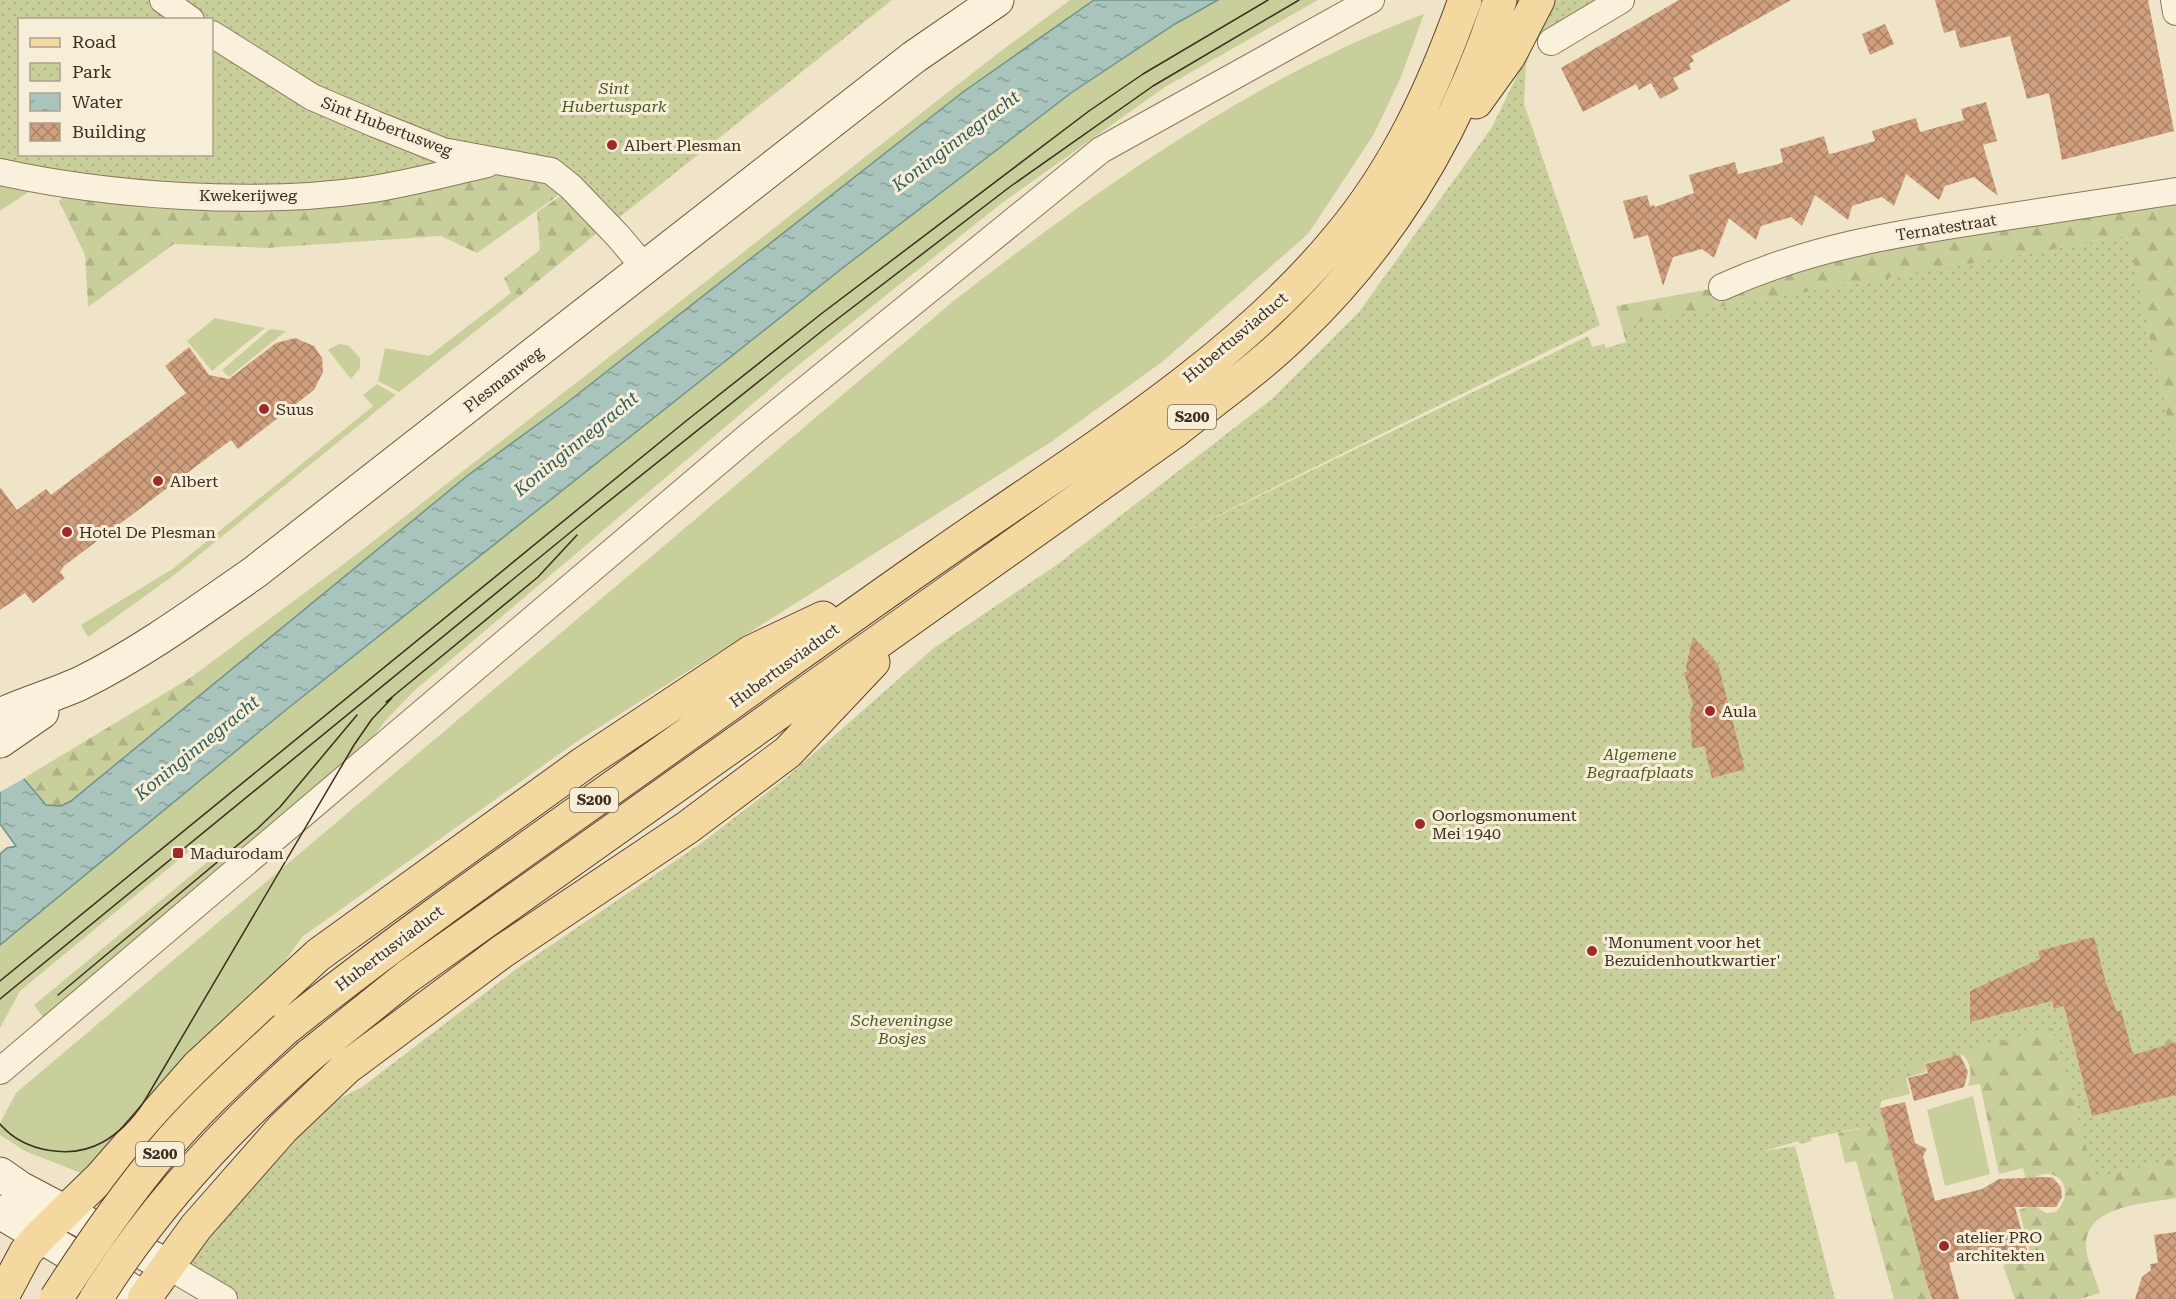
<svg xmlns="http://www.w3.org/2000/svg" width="2176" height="1299" viewBox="0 0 2176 1299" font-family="'Roboto Serif',serif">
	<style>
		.green { fill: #c9cf9b }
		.forest { fill: url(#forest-firs) }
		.park { fill: url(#park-dots); fill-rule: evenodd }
		.water { fill: url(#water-ripples); stroke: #6f938a; stroke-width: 1.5 }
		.pier { fill: #f0e4c8 }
		.building { fill: url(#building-cross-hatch) }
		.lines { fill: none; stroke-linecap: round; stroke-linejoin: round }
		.minor-casing { stroke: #8d765c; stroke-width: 28 }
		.secondary-casing { stroke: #6f573f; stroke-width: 35 }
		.primary-casing { stroke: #5b4430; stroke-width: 35 }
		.minor { stroke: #faf1dc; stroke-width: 26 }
		.secondary { stroke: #faf1dc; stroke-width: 33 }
		.primary { stroke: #f3d9a0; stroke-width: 33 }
		.tram { stroke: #3d2e20; stroke-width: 1.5 }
		.primary-bridge-casing { stroke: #5b4430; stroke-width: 35; stroke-linecap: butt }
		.primary-bridge { stroke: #f3d9a0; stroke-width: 33 }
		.poi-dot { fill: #9e2a2b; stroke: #f7eed8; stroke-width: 2 }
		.labels { text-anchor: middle; stroke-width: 6; stroke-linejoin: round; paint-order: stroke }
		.shield { fill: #f7eed8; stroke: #756857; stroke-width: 1.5 }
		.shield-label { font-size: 15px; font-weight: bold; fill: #3d2e20 }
		.park-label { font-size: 16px; font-style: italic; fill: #4d5a26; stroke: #f7eed8 }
		.street-label { font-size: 16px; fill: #3d2e20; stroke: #f7eed8 }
		.poi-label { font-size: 16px; fill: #3d2e20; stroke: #f7eed8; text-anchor: start }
		.water-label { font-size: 18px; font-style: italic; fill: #2f5d5a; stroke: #f7eed8 }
	</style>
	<defs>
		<pattern id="forest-firs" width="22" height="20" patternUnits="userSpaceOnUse" patternTransform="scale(1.5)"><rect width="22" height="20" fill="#c9cf9b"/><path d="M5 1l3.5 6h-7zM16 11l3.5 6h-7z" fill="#aeb285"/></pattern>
		<pattern id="park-dots" width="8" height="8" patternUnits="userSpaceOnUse" patternTransform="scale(1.5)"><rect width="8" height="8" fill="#c9cf9b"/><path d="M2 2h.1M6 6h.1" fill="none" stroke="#aeb285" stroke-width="1.8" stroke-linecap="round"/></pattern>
		<pattern id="water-ripples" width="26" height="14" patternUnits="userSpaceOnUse" patternTransform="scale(1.5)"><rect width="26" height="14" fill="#a9c4bc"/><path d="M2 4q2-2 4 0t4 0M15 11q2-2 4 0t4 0" fill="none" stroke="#8ba098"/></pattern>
		<pattern id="building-cross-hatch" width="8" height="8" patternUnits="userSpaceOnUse" patternTransform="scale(1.5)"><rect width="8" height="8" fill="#cf9f7d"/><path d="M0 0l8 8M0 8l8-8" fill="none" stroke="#a98266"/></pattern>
	</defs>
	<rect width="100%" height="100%" fill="#f0e4c8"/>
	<path class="green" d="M 1070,0 L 1094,0 L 963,92 L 564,405 L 468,476 L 205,691 L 190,678 L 353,557 L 997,54 Z
		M 1218,0 L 1318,0 L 1165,87 L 1002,203 L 796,367 L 414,691 L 385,721 L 363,751 L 45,1020 L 34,1005 L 211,859 L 199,843 L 20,991 L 0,1028 L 0,945 L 287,709 L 840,270 L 1071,93 L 1175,24 Z
		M 1424,14 L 1401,77 L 1374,134 L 1308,234 L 1162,362 L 1051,442 L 579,740 L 302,937 L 241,1024 L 91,1177 L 25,1151 L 0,1135 L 0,1123 L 16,1093 L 956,299 C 1100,188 1252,78 1424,14 Z
		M 0,176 L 39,185 L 0,211 Z
		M 511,293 L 521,295 L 399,392 L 378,381 L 385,348 L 429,356 Z
		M 215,318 L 265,328 L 212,371 L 187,341 Z
		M 270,329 L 286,331 L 229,377 L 222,370 Z
		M 339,344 L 348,345 L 360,358 L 360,368 L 351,379 L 328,350 Z
		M 377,384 L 396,395 L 177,573 L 88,637 L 81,625 L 174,568 L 373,406 L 363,395 Z
		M 1973,1096 L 1990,1174 L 1945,1186 L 1927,1110 Z"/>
	<path class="forest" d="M 493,172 L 570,187 L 477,253 L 441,236 L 265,248 L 174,244 L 88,307 L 85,255 L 59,201 L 73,188 Z
		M 571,189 L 608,224 L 521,295 L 511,293 L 504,278 L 540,250 L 537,212 Z
		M 2176,190 L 2176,684 L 1627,323 L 1631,336 L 1626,342 L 1616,306 L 1722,287 L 1761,270 Z
		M 190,678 L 205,691 L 71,801 L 61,806 L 46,805 L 24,778 Z
		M 2052,1003 L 2142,1032 L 2176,1022 L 2176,1042 L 2169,1044 L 2176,1069 L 2176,1198 C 2147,1204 2089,1204 2086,1243 C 2085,1257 2096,1278 2100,1293 L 2080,1299 L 2015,1299 L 2003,1265 L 2031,1256 L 2019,1210 L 2033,1205 L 2046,1213 L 2056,1212 C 2080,1187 2051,1158 2027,1184 L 2023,1168 L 1999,1174 L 1980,1084 L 1968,1086 C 1972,1073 1972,1065 1963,1055 L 1925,1063 L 1926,1072 L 1906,1078 L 1910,1094 L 1881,1101 L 1919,1061 Z
		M 1884,1123 L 1931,1299 L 1894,1299 L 1856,1161 L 1845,1163 L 1838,1133 Z"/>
	<path class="park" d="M 0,0 L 892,0 L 611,224 L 572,187 L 519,168 L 266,192 L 0,167 ZM 20,20 L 212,20 L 212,154 L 20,154 Z
		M 1554,0 L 1597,0 L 1539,34 L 1526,64 L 1524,104 L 1600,325 L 1175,537 L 1588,336 L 1592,347 L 1604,344 L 1606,348 L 1626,342 L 1625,338 L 1630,336 L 1627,323 L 2128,236 L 2176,457 L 2176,1037 L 2164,1041 L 2176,1087 L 2176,1158 L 2095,1179 L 2053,1028 L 1919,1062 L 1881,1101 L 1880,1108 L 1884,1123 L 1860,1130 L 1859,1128 L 1811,1138 L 1812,1141 L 1800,1144 L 1798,1141 L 1764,1151 L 1795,1146 L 1835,1299 L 224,1299 L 174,1271 L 283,1128 L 362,1087 L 519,967 L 700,844 L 786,778 L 935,647 L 1058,564 L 1273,398 L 1359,312 L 1492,127 Z"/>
	<path class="water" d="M 1094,0 L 1218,0 L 1175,24 L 1071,93 L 840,270 L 287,709 L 0,945 L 0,854 L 7,848 L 16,846 L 0,824 L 0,737 L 24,779 L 46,805 L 61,806 L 71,801 L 467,476 L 564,405 L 963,92 Z"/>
	<path class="pier" d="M 0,734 L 27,777 L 0,792 Z"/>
	<path class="building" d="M 1679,0 L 1791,0 L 1691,56 L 1694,61 L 1689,64 L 1691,69 L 1673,78 L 1679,89 L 1660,99 L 1651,83 L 1639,90 L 1636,84 L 1583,112 L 1561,68 Z
		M 1935,0 L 2148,0 L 2174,131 L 2062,160 L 2049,93 L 2027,99 L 2010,36 L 1960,48 L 1955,30 L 1944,33 Z
		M 1885,24 L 1894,44 L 1870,55 L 1862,34 Z
		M 1986,102 L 1997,141 L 1983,145 L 1998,196 L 1974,177 L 1945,186 L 1939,200 L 1906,174 L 1894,206 L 1882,197 L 1868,201 L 1852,206 L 1848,220 L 1815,195 L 1802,226 L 1791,217 L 1761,226 L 1756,240 L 1729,218 L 1714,258 L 1702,249 L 1673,257 L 1663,286 L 1648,235 L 1634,239 L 1623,201 L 1647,195 L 1650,206 L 1654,205 L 1655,207 L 1694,193 L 1689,175 L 1735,162 L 1738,174 L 1779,164 L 1783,162 L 1780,149 L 1824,136 L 1829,154 L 1834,153 L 1875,141 L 1872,131 L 1916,118 L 1920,132 L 1964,120 L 1961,109 Z
		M 295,338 L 314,346 L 322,358 L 323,372 L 314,390 L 238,449 L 231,440 L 64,566 L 60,572 L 65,578 L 33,603 L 25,593 L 0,610 L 0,487 L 17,510 L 46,489 L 51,495 L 186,393 L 165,366 L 189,347 L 209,375 L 229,379 L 276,343 Z
		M 1693,637 L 1718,664 L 1745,769 L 1712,778 L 1704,746 L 1692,749 L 1690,712 L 1693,705 L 1684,672 L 1687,672 L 1686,667 Z
		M 2094,937 L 2106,983 L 2117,1012 L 2121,1010 L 2133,1055 L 2176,1042 L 2176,1095 L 2092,1116 L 2064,1006 L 2054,1009 L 2052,1001 L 1970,1022 L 1970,991 L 2040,959 L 2038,951 Z
		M 1960,1055 L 1968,1072 L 1964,1087 L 1914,1101 L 1908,1078 L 1928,1073 L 1925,1064 Z
		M 1905,1102 L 1915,1143 L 1927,1149 L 1923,1156 L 1935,1201 L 1982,1189 L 1999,1179 L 2046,1177 L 2053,1178 L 2061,1187 L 2062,1197 L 2056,1207 L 2015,1207 L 2028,1254 L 2002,1262 L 1998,1249 L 1949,1263 L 1959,1299 L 1932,1299 L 1928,1288 L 1880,1108 Z
		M 2176,1232 L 2176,1299 L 2135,1299 L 2142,1277 L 2151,1270 L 2150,1264 L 2158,1263 L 2154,1235 Z"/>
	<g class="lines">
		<g class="minor-casing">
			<path id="minor" d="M 163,0 L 191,20
				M 2174,0 L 2176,12
				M 212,34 L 312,97 L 375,124 L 443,151 L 551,171 L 571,187 L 618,236 L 645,268
				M 1551,42 L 1621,0
				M 0,172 C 109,196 255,206 366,190 C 407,184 447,173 487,164
				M 1722,287 C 1808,248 1894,234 1986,220 C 2050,210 2113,201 2176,191
				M 0,1071 L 751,434 L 1101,150 L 1371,0
				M 168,1266 L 224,1299"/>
		</g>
		<g class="secondary-casing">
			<path id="secondary" d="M 0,715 C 26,703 55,695 81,683 C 142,653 199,611 255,572 L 914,57 L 997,0
				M 0,741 L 42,712
				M 0,1174 L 20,1188 L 168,1266
				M 0,1212 L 144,1298"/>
		</g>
		<g class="primary-casing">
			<path id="primary" d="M 1476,102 L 1509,56 L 1538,0
				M 286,1028 C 404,934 525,850 647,763 C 744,694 841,623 939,555 C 1074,460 1233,366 1338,238 C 1398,167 1434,86 1465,0
				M 310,1055 L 407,977 L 1175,431 C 1215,399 1258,369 1295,333 C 1393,240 1459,127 1500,0
				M 1,1299 L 26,1252 L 41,1235 L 101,1177 L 198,1066 L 318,955 L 584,763 L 751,652 L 823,618
				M 144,1299 L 196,1227 L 283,1128 L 346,1068 L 503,951 L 688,827 L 788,752 L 873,662"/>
		</g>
		<use href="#minor" class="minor"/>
		<use href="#secondary" class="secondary"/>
		<use href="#primary" class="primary"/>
		<path class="tram" d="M 386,702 L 538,577 L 577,535
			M 0,981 L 686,421 L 821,314 L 1089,111 L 1143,74 L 1268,0
			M 58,995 L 257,829 L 280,807 L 357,715
			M 0,999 L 594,513 L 827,327 L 1011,186 L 1153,86 L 1299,0
			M 0,1124 C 24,1152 71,1160 103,1142 C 121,1132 134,1117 145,1100 L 354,745 L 372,719 L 392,698"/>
		<g class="primary-bridge-casing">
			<path id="primary-bridge" d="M 56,1299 C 88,1249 122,1200 160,1154 C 198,1108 243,1068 286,1028
				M 96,1299 C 153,1207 229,1126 310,1055"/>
		</g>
		<use href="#primary-bridge" class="primary-bridge"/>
	</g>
	<g class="poi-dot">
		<circle cx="612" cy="145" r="6"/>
		<circle cx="264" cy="409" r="6"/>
		<circle cx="158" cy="481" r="6"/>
		<circle cx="67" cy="532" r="6"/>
		<circle cx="1710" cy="711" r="6"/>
		<circle cx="1420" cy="824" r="6"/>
		<rect x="172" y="847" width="12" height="12" rx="3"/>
		<circle cx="1592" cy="951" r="6"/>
		<circle cx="1944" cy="1246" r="6"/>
	</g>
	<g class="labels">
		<g class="shield">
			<rect x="1168" y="405" width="48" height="24" rx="4.5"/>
			<rect x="570" y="788" width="48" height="24" rx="4.5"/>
			<rect x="136" y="1142" width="48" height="24" rx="4.5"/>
		</g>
		<g class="shield-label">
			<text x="1192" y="422">S200</text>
			<text x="594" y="805">S200</text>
			<text x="160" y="1159">S200</text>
		</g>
		<g class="park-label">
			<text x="614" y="94">Sint<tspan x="614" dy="18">Hubertuspark</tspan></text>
			<text x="1640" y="760">Algemene<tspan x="1640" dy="18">Begraafplaats</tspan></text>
			<text x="902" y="1026">Scheveningse<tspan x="902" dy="18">Bosjes</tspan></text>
		</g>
		<g class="street-label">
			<text transform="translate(387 126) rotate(21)" y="6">Sint Hubertusweg</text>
			<text x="248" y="201">Kwekerijweg</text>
			<text transform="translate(1946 227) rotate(-9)" y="6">Ternatestraat</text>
			<text transform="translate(1235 337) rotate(-40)" y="6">Hubertusviaduct</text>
			<text transform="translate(503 379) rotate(-38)" y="6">Plesmanweg</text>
			<text transform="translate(784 665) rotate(-36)" y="6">Hubertusviaduct</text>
			<text transform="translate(389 948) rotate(-37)" y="6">Hubertusviaduct</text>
		</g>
		<g class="poi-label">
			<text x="624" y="151">Albert Plesman</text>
			<text x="276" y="415">Suus</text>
			<text x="170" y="487">Albert</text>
			<text x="79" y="538">Hotel De Plesman</text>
			<text x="1722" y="717">Aula</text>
			<text x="1432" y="821">Oorlogsmonument<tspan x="1432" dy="18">Mei 1940</tspan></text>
			<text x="190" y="859">Madurodam</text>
			<text x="1604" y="948">'Monument voor het<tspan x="1604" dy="18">Bezuidenhoutkwartier'</tspan></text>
			<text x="1956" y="1243">atelier PRO<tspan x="1956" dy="18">architekten</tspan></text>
		</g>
		<g class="water-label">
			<text transform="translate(956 141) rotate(-37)" y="6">Koninginnegracht</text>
			<text transform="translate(576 444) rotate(-39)" y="6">Koninginnegracht</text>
			<text transform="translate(197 748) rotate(-39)" y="6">Koninginnegracht</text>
		</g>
	</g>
	<rect x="18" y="18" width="195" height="138" fill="#f7eed8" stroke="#ada18e" stroke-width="1.5"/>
	<rect x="30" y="38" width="30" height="9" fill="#f3d9a0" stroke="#ada18e" stroke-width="1.5"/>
	<text x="72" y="48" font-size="18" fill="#3d2e20">Road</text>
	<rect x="30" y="63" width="30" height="18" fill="url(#park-dots)" stroke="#ada18e" stroke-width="1.5"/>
	<text x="72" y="78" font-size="18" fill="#3d2e20">Park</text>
	<rect x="30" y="93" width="30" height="18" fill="url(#water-ripples)" stroke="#ada18e" stroke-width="1.5"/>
	<text x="72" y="108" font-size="18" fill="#3d2e20">Water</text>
	<rect x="30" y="123" width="30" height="18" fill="url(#building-cross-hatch)" stroke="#ada18e" stroke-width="1.5"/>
	<text x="72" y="138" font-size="18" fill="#3d2e20">Building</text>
</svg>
